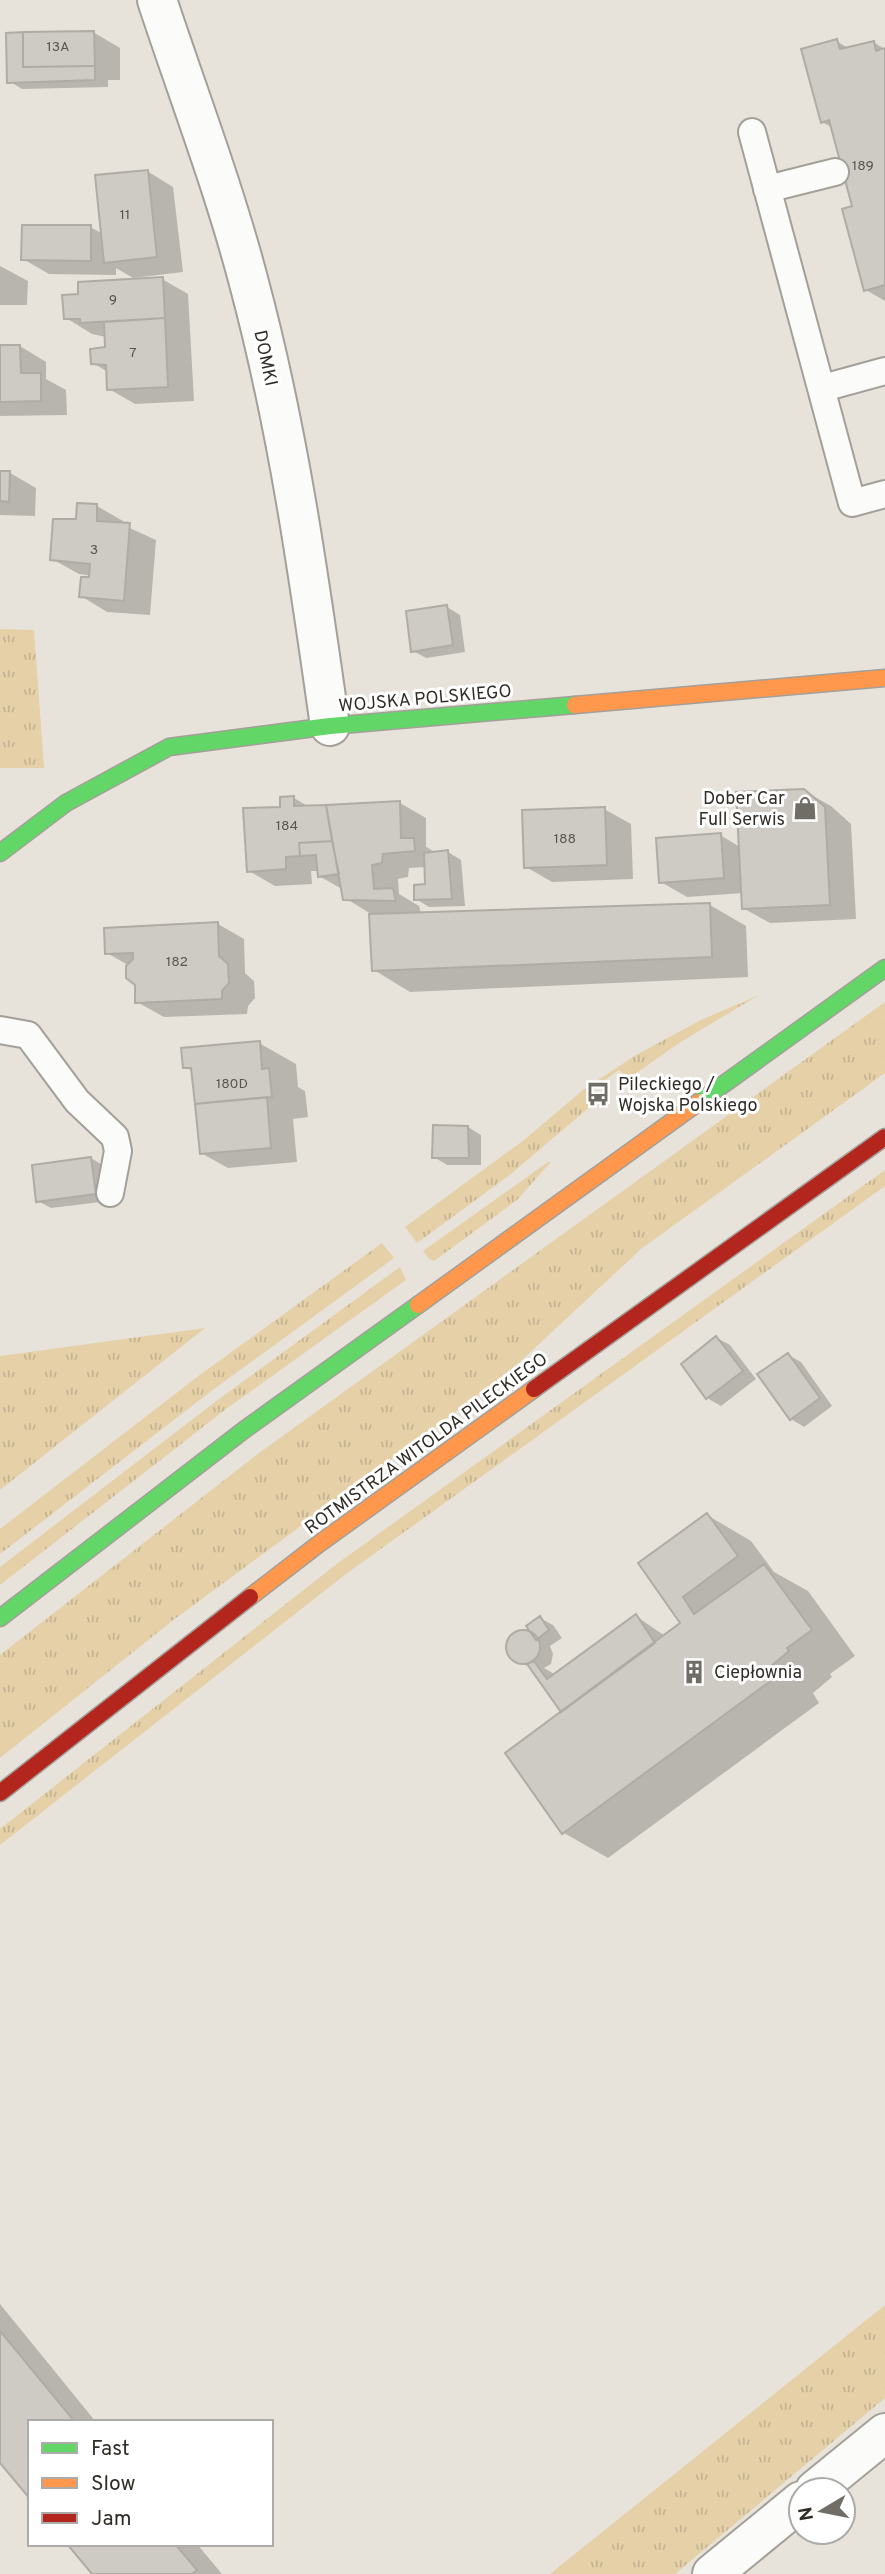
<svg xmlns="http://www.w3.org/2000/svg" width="885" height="2574" viewBox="0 0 885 2574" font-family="Overpass,sans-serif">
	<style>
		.grass { fill: url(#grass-tufts) }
		.shadow { fill: #0003 }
		.building { fill: #cecbc4; stroke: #afaba5; stroke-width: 2 }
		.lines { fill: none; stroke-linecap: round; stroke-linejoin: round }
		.lane-casing { stroke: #a39f99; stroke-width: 30 }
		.street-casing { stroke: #a39f99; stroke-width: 42 }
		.fast-casing { stroke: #a39f99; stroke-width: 19 }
		.slow-casing { stroke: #a39f99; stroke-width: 19 }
		.jam-casing { stroke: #a39f99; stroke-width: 19 }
		.lane { stroke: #fbfbf9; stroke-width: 26 }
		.street { stroke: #fbfbf9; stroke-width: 38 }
		.fast { stroke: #63d668; stroke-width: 16 }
		.slow { stroke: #ff974d; stroke-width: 16 }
		.jam { stroke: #b3261e; stroke-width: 16 }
		.labels { text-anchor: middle; stroke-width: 6; stroke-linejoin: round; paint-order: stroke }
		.number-label { font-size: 14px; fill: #58554f }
		.street-label { font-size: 18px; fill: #302d27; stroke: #fff }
		.poi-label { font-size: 18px; fill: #302d27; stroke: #fff; text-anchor: start }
	</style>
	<defs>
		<pattern id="grass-tufts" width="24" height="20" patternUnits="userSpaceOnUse" patternTransform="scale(1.75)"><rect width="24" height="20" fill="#e5d0a8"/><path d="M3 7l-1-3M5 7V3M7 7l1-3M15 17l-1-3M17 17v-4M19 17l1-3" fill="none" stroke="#c5b391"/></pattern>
	</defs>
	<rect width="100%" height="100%" fill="#e7e3da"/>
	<path class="grass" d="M 0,629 L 34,630 L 44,768 L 0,768 Z
		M 759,995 L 679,1043 L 628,1079 L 619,1070 L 587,1093 L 592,1105 L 511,1174 L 417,1243 L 405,1227 L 524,1140 L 583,1090 L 636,1055 L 701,1020 Z
		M 885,1002 L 885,1073 L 641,1249 L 507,1374 L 176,1618 L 0,1758 L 0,1655 L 259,1453 Z
		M 548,1162 L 550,1163 L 517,1200 L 434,1261 L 429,1259 L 423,1251 Z
		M 885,1170 L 885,1186 L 346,1574 L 0,1845 L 0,1829 L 338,1563 Z
		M 382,1243 L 394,1258 L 214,1389 L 0,1554 L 0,1529 L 201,1374 Z
		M 400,1267 L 406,1280 L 226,1409 L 0,1585 L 0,1567 L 219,1399 Z
		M 205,1328 L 0,1490 L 0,1356 Z
		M 885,2305 L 885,2398 L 675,2574 L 550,2574 Z"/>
	<path class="shadow" d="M 93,32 L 120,48 L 120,80 L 108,80 L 108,87 L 22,89 L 9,81 Z
		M 836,41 L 850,49 L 873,42 L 885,49 L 885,301 L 866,290 L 854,207 L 833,128 L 822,122 Z
		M 147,171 L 173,187 L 183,272 L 133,278 L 116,268 L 116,275 L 49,274 L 23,259 L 90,227 L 103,234 Z
		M 0,266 L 28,281 L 27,305 L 0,305 Z
		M 162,279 L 188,294 L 194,401 L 135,404 L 109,389 L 108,372 L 93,363 L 107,349 L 106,337 L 92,334 L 66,318 Z
		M 20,346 L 46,362 L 46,379 L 66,390 L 67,415 L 0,416 L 0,347 Z
		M 0,473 L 10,473 L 36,488 L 35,516 L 0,515 Z
		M 97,506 L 123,521 L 123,525 L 156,540 L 150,615 L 107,612 L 81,596 L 93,576 L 79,574 L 52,559 L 78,521 Z
		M 447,607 L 460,615 L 465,652 L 426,658 L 413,651 Z
		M 804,791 L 831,806 L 851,824 L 856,919 L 770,923 L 743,908 L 743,893 L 687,897 L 661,882 L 720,835 L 740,847 Z
		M 294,798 L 309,807 L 400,803 L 426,818 L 426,847 L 437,853 L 448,852 L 461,860 L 465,906 L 429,907 L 416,899 L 427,885 L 426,867 L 409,868 L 408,877 L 398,879 L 399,894 L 419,906 L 421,914 L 710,905 L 746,926 L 748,977 L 410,992 L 374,970 L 371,914 L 345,898 L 342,889 L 319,876 L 319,871 L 311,871 L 312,884 L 275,886 L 249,871 L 282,808 Z
		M 604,809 L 631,824 L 633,879 L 552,882 L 526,867 Z
		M 218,924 L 244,939 L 245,973 L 254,981 L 255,998 L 248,1006 L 247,1014 L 164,1017 L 137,1002 L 136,985 L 128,965 L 107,953 Z
		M 259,1043 L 296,1064 L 298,1087 L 305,1091 L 308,1117 L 293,1119 L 297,1162 L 228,1168 L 201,1153 L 194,1072 L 185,1067 Z
		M 468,1127 L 481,1135 L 481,1165 L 447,1165 L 434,1157 Z
		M 91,1158 L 104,1166 L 109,1201 L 51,1208 L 38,1201 Z
		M 717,1338 L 730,1345 L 756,1379 L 721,1406 L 707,1398 Z
		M 788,1355 L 801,1362 L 832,1406 L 804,1427 L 791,1419 Z
		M 707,1515 L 751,1541 L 774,1572 L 808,1591 L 855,1656 L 830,1674 L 832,1677 L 813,1693 L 819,1703 L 608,1858 L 564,1833 L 564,1712 L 532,1668 L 512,1659 L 508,1644 L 517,1633 L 533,1634 L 540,1618 L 553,1625 L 562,1638 L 550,1646 L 553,1654 L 551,1664 L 544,1668 L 556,1675 L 636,1616 L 665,1636 L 683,1623 L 641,1563 Z
		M 0,2304 L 96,2422 L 30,2422 L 0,2460 Z
		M 70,2544 L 197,2544 L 222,2574 L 94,2574 Z"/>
	<path class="building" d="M 94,31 L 95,66 L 23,67 L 23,32 Z
		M 23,32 L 23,67 L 95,66 L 95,80 L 7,83 L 6,33 Z
		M 837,39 L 840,49 L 874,41 L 876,51 L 885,48 L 885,285 L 864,291 L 842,209 L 852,206 L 829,120 L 821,123 L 801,49 Z
		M 148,170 L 157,257 L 104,263 L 95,175 Z
		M 22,225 L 91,225 L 91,261 L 21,260 Z
		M 163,277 L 165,318 L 80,323 L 80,319 L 64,319 L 62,295 L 78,294 L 78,282 Z
		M 165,318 L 168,387 L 107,390 L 106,365 L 91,364 L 90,349 L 105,347 L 104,322 Z
		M 0,345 L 20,345 L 21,373 L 41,373 L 41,401 L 0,402 Z
		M 0,471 L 10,471 L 9,502 L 0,501 Z
		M 77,503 L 97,504 L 97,521 L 130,523 L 124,601 L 79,597 L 81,577 L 89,577 L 90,564 L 50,560 L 53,519 L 76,519 Z
		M 447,605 L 453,645 L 411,652 L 406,611 Z
		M 804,789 L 825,807 L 830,905 L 742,909 L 736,792 Z
		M 294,796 L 294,806 L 326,805 L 332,841 L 299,843 L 300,856 L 286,857 L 286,869 L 247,872 L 243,808 L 280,807 L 280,797 Z
		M 400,801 L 401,838 L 414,838 L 415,851 L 383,854 L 382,863 L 372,865 L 374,889 L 393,888 L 396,901 L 343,900 L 326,805 Z
		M 605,807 L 607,865 L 524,868 L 522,810 Z
		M 721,833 L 724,878 L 659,883 L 656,838 Z
		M 332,841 L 339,874 L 318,877 L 316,855 L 300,856 L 299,843 Z
		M 448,850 L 452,899 L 414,900 L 414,885 L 425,884 L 424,853 Z
		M 710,903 L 712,957 L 372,971 L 369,914 Z
		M 218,922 L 219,956 L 228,964 L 229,983 L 222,991 L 222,999 L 135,1003 L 135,985 L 126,978 L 126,966 L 133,959 L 133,953 L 105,954 L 104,928 Z
		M 260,1041 L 262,1069 L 269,1068 L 272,1097 L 195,1104 L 191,1068 L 183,1068 L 181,1048 Z
		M 267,1097 L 271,1148 L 200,1154 L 195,1104 Z
		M 433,1125 L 468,1126 L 469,1158 L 432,1158 Z
		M 91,1157 L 96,1194 L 36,1202 L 32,1165 Z
		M 716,1336 L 743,1371 L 706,1399 L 681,1364 Z
		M 788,1353 L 820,1398 L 790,1420 L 757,1374 Z
		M 707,1513 L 738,1556 L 683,1597 L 694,1614 L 764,1564 L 812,1630 L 787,1648 L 789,1651 L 770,1667 L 776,1677 L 562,1834 L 505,1753 L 680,1623 L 638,1563 Z
		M 636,1614 L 655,1643 L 561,1712 L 527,1664 L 534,1661 L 547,1679 Z
		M 540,1616 L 549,1630 L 536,1640 L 526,1626 Z
		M506 1647a17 17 0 1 1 34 0a17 17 0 1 1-34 0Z
		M 0,2331 L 75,2422 L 30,2422 L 30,2499 L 0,2463 Z
		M 67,2544 L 175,2544 L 197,2570 L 192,2574 L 92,2574 Z"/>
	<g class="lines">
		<g class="lane-casing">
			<path id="lane" d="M 752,132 L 852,503 L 885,494
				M 767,189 L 835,172
				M 823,388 L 885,371
				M 0,1030 L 28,1035 L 77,1101 L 115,1137 L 118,1151 L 110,1193"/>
		</g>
		<g class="street-casing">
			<path id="street" d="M 157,0 C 188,94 224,187 249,283 C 288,428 309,577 330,726
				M 815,2490 L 885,2433
				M 712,2574 L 801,2501"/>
		</g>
		<g class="fast-casing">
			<path id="fast" d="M 0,853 L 66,803 L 169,747 L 330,726 L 575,705
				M 699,1102 L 885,968
				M 0,1618 L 244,1430 L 418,1305"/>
		</g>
		<g class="slow-casing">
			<path id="slow" d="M 575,705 L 885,678
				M 418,1305 L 699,1102
				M 250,1597 L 320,1543 L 534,1389"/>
		</g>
		<g class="jam-casing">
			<path id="jam" d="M 534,1389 L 885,1137
				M 0,1793 L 250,1597"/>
		</g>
		<use href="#lane" class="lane"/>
		<use href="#street" class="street"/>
		<use href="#fast" class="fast"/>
		<use href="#slow" class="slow"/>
		<use href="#jam" class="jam"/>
	</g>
	<defs>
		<g id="shop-bare" transform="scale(1.89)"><path d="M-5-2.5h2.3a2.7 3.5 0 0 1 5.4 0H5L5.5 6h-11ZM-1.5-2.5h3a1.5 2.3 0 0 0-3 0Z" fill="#706d66" stroke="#fff" stroke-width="2.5" paint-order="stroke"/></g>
		<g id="bus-bare" transform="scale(1.89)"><path d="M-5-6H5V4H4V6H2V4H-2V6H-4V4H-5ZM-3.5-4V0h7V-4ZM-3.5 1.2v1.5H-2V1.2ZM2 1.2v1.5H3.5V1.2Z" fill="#706d66" stroke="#fff" stroke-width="2.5" paint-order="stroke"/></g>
		<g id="building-bare" transform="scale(1.89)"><path d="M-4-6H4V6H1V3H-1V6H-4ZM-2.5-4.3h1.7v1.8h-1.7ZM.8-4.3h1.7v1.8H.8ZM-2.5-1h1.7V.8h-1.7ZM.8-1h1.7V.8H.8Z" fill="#706d66" stroke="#fff" stroke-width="2.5" paint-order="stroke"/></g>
	</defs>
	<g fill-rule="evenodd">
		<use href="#shop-bare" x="805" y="808"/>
		<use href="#bus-bare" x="598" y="1094"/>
		<use href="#building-bare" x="694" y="1672"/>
	</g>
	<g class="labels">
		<g class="number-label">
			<text x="58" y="51">13A</text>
			<text x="863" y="170">189</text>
			<text x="125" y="219">11</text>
			<text x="113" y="304">9</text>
			<text x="133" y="357">7</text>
			<text x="94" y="554">3</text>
			<text x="287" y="830">184</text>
			<text x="565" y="843">188</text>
			<text x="177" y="966">182</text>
			<text x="232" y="1088">180D</text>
		</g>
		<g class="street-label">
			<text transform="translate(266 358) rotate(78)" y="6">DOMKI</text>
			<text transform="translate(425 698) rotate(-5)" y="6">WOJSKA POLSKIEGO</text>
			<text transform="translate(426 1443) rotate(-36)" y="6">ROTMISTRZA WITOLDA PILECKIEGO</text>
		</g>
		<g class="poi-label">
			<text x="785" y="804" text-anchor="end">Dober Car<tspan x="785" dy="21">Full Serwis</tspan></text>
			<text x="618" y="1090">Pileckiego /<tspan x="618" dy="21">Wojska Polskiego</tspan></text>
			<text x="714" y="1678">Ciepłownia</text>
		</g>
	</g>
	<rect x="28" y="2420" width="245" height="126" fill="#ffffff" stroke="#acaba9" stroke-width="2"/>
	<rect x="42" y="2443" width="35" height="10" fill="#63d668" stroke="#acaba9" stroke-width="2"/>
	<text x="91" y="2455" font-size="21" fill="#302d27">Fast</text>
	<rect x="42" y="2478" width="35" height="10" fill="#ff974d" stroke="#acaba9" stroke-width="2"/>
	<text x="91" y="2490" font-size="21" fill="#302d27">Slow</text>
	<rect x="42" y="2513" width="35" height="10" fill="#b3261e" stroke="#acaba9" stroke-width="2"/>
	<text x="91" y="2525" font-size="21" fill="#302d27">Jam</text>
	<g transform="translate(822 2511) rotate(260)"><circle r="33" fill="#ffffff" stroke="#acaba9" stroke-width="2"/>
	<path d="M0-5L12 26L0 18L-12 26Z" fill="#706d66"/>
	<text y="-10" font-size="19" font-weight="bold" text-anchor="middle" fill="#302d27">N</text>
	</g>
</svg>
